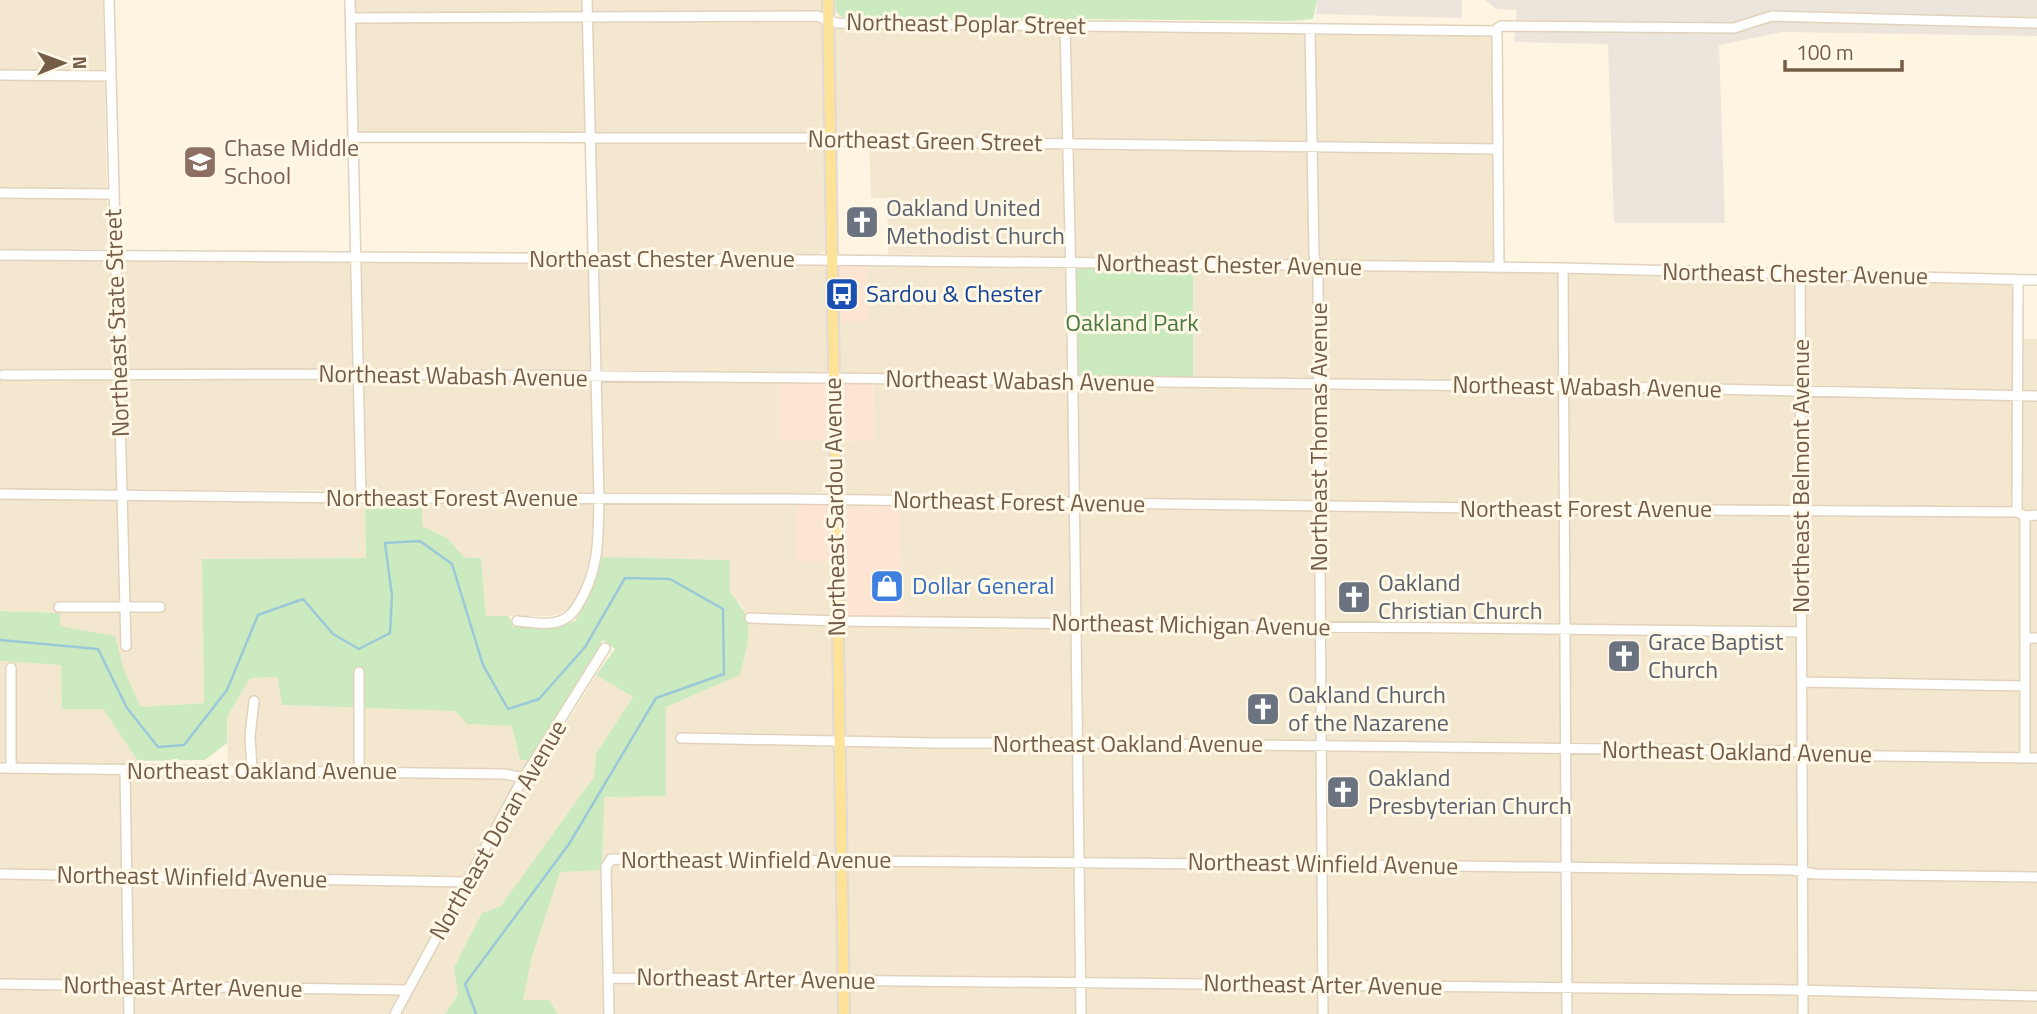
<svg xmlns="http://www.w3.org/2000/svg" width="2037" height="1014" viewBox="0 0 2037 1014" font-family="'Titillium Web',sans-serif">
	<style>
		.residential { fill: #f4e7cf }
		.commercial { fill: #fde5d4 }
		.industrial { fill: #ebe5dc }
		.green { fill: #cceabf }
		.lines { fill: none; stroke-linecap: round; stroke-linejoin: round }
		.stream { stroke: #9bc8d8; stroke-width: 2.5 }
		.minor-casing { stroke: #e1d2bc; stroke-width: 12 }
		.major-casing { stroke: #e0dbd7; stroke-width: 14 }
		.minor { stroke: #fff; stroke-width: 9 }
		.major { stroke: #fde297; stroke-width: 10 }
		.labels { text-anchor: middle; stroke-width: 6; stroke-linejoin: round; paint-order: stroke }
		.street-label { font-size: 24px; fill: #745c47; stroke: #fff8e7 }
		.education-label { font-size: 24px; fill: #785e54; stroke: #fff8e7; text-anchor: start }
		.worship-label { font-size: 24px; fill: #5b616d; stroke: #fff8e7; text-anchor: start }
		.transit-label { font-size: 24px; fill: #164399; stroke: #fff8e7; text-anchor: start }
		.park-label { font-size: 24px; fill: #4a7a3f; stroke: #fff8e7 }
		.shop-label { font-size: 24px; fill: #366cbe; stroke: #fff8e7; text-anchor: start }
	</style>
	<rect width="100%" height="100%" fill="#fdf5e1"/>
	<path class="residential" d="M 0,0 L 103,0 L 108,243 L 104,249 L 0,250 Z
		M 352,0 L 822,0 L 825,250 L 822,253 L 809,256 L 599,252 L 596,249 L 594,133 L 359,132 L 356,129 Z
		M 839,27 L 1490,34 L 1493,36 L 1495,259 L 1490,263 L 888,254 L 887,198 L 871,198 L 869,137 L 846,137 L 835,133 L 833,35 L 835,29 Z
		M 0,260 L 523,261 L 823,265 L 826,272 L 827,372 L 777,374 L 779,439 L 829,440 L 828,492 L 797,493 L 797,562 L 831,562 L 839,1014 L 558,1014 L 549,1000 L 523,1001 L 532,957 L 560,871 L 602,870 L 603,797 L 666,707 L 744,608 L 730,592 L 730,560 L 592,557 L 580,592 L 569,608 L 559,614 L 548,616 L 486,616 L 481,558 L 465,558 L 447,538 L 422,526 L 421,491 L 0,489 Z
		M 866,265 L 1063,269 L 1066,276 L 1068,387 L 1192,387 L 1193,269 L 1642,273 L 2010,284 L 2013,290 L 2013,339 L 2037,339 L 2037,1014 L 850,1014 L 844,629 L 851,625 L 903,626 L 899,494 L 846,494 L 841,490 L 840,441 L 875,440 L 873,374 L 843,373 L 839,367 L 839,321 L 867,321 Z
		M 0,499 L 365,502 L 366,558 L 202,559 L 204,703 L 141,707 L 124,670 L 115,637 L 60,626 L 59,613 L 0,611 Z
		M 0,661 L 61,665 L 103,709 L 138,761 L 139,775 L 228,774 L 227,717 L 250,678 L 277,677 L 282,705 L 455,711 L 468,724 L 513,726 L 520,760 L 544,760 L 596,675 L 633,697 L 596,753 L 594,777 L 500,908 L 454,968 L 458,995 L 445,1014 L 0,1014 Z"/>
	<path class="commercial" d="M 842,265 L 866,265 L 867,322 L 839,321 L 837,270 Z
		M 777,381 L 826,384 L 829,440 L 778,439 Z
		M 846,383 L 873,384 L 875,440 L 840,441 L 839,388 L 841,385 Z
		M 797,503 L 829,505 L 831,562 L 797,562 Z
		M 848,504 L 900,505 L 903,618 L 851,617 L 843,611 L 841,511 L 842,505 Z"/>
	<path class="industrial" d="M 1317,0 L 1462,0 L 1462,18 L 1316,14 Z
		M 1485,0 L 2037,0 L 2037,36 L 1782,32 L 1719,45 L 1725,223 L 1614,223 L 1608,44 L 1514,42 L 1517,10 L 1496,9 Z"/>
	<path class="green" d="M 835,0 L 1317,0 L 1313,19 L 1289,21 L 842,17 L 836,12 Z
		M 1071,263 L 1193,265 L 1193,383 L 1072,382 Z
		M 422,501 L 422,526 L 447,538 L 465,558 L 481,558 L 486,616 L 509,616 L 513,627 L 558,627 L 575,621 L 594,585 L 602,557 L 730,560 L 730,592 C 757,623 748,639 740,675 L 666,707 L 666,796 L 604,797 L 602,870 L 560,872 L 532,957 L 523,1000 L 549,1000 L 558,1014 L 445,1014 L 458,995 L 454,968 L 482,913 L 500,907 L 594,777 L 596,753 L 633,697 L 596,675 L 615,649 L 603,640 L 529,760 L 520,760 L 512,726 L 467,724 L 455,711 L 282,705 L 277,677 L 250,678 L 227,717 L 227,743 L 205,760 L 138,761 L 103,709 L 62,709 L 61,665 L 0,661 L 0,611 L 60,613 L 60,626 L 115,636 L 124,670 L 141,707 L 204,703 L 202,559 L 366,558 L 365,502 Z"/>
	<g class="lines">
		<path class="stream" d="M 0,640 L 98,649 L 127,708 L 158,747 L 184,745 L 227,690 L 258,615 L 303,599 L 333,634 L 359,649 L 390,633 L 392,596 L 385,543 L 420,541 L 452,564 L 483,665 L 508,709 L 539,699 L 585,647 L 625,578 L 670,579 L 723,609 L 724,674 L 656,698 L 569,844 L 465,984 L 476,1014"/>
		<g class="minor-casing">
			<path id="minor" d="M 109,0 L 126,646
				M 350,0 L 361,498
				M 351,18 L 817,16 L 836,23 L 1494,31 L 1501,26 L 1734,28 L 1772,16 L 2037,23
				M 1065,25 L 1072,321 L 1081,1014
				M 1310,29 L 1314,255 L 1318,274 L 1323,1014
				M 1494,31 L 1497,35 L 1499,268
				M 0,75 L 111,76
				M 353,137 L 820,138 L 841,141 L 1497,149
				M 0,193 L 114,194
				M 0,255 L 819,260 L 1563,268 L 2037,280
				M 1563,268 L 1567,1014
				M 1800,273 L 1803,1014
				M 3,375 L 359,374 L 824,378 L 1663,388 L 2037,396
				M 0,494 L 361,498 L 791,499 L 1564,509 L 2017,512 L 2025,516 L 2037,515
				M 2017,512 L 2018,280
				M 59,607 L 160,607
				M 750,618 L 837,621 L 1801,632
				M 517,621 C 531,622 547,626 560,621 C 572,617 576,608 582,598 C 600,564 598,535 599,498 L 587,0
				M 2025,638 L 2037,638
				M 359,672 L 359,770
				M 1802,682 L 2025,686
				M 681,738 L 932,743 L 1077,743 L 1792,751 L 1812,755 L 2037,758
				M 2025,758 L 2025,516
				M 0,768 L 505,774 L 524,778
				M 11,768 L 11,668
				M 252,769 L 250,736 L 254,701
				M 125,770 L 129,1014
				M 0,874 L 467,882
				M 608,978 L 1795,990 L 2037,996
				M 0,984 L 408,990
				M 395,1014 L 520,784 L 605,648
				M 609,1014 L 606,867 L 611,859 C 1005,859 1399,866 1793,870 L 1815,874 L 2037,877"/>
		</g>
		<g class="major-casing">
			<path id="major" d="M 828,0 L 844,1014"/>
		</g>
		<use href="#minor" class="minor"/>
		<use href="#major" class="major"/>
	</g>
	<defs>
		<g id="school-square" transform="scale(1.75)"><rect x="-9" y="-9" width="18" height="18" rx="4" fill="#8d6e63" stroke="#fff8e7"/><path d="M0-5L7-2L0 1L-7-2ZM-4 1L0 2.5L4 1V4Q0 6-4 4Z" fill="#fff"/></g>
		<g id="church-square" transform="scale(1.75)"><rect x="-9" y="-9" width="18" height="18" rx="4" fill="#6b7280" stroke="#fff8e7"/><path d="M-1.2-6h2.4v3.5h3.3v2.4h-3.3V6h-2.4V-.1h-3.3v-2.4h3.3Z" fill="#fff"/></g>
		<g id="bus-square" transform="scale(1.75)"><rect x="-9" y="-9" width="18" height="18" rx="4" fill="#1a4fb4" stroke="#fff8e7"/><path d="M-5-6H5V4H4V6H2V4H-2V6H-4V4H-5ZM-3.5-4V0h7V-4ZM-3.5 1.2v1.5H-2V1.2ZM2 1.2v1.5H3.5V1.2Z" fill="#fff"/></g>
		<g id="shop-square" transform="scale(1.75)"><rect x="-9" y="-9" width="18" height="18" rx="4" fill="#3f7fe0" stroke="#fff8e7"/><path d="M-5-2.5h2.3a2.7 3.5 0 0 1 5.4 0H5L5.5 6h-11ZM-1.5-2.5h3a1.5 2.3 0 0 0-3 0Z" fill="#fff"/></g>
	</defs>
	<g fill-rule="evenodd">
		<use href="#school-square" x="200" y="162"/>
		<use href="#church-square" x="862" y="222"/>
		<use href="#bus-square" x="842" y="294"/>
		<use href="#shop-square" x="887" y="586"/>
		<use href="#church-square" x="1354" y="597"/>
		<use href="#church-square" x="1624" y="656"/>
		<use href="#church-square" x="1263" y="709"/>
		<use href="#church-square" x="1343" y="792"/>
	</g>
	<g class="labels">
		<g class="street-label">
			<text transform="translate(966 24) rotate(1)" y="8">Northeast Poplar Street</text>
			<text transform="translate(925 141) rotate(1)" y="8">Northeast Green Street</text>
			<text x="662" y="267">Northeast Chester Avenue</text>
			<text transform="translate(1229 265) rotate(1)" y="8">Northeast Chester Avenue</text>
			<text transform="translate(1795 274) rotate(1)" y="8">Northeast Chester Avenue</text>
			<text transform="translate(117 323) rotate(-92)" y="8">Northeast State Street</text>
			<text transform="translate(453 376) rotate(1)" y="8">Northeast Wabash Avenue</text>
			<text transform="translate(1020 381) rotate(1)" y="8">Northeast Wabash Avenue</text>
			<text transform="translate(1587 387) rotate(1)" y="8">Northeast Wabash Avenue</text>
			<text transform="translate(1319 437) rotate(-90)" y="8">Northeast Thomas Avenue</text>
			<text transform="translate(1801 476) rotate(-90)" y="8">Northeast Belmont Avenue</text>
			<text x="452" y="506">Northeast Forest Avenue</text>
			<text transform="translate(1019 502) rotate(1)" y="8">Northeast Forest Avenue</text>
			<text transform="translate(835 507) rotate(-91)" y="8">Northeast Sardou Avenue</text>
			<text x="1586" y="517">Northeast Forest Avenue</text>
			<text transform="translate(1191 625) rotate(1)" y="8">Northeast Michigan Avenue</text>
			<text x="1128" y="752">Northeast Oakland Avenue</text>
			<text transform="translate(1737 752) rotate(1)" y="8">Northeast Oakland Avenue</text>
			<text x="262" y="779">Northeast Oakland Avenue</text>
			<text transform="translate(498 830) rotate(-60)" y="8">Northeast Doran Avenue</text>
			<text x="756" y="868">Northeast Winfield Avenue</text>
			<text transform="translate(1323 864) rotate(1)" y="8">Northeast Winfield Avenue</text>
			<text transform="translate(192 877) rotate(1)" y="8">Northeast Winfield Avenue</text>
			<text transform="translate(756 979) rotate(1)" y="8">Northeast Arter Avenue</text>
			<text transform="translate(1323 985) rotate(1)" y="8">Northeast Arter Avenue</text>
			<text transform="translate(183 987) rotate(1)" y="8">Northeast Arter Avenue</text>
		</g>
		<g class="education-label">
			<text x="224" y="156">Chase Middle<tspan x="224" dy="28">School</tspan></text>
		</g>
		<g class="worship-label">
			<text x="886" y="216">Oakland United<tspan x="886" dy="28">Methodist Church</tspan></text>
			<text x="1378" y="591">Oakland<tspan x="1378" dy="28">Christian Church</tspan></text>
			<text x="1648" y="650">Grace Baptist<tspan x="1648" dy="28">Church</tspan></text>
			<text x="1288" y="703">Oakland Church<tspan x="1288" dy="28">of the Nazarene</tspan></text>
			<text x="1368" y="786">Oakland<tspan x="1368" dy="28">Presbyterian Church</tspan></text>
		</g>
		<g class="transit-label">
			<text x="866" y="302">Sardou &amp; Chester</text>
		</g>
		<g class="park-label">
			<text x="1132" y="331">Oakland Park</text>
		</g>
		<g class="shop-label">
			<text x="912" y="594">Dollar General</text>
		</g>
	</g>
	<g transform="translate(63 63) rotate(89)" stroke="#fff8e7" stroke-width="5" paint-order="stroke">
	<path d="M0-5L12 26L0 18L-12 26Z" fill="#745c47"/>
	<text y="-10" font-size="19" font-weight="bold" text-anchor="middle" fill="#745c47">N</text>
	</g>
	<path d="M1785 60v10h117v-10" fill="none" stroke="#745c47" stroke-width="3.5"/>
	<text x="1796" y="60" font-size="21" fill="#745c47" stroke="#fff8e7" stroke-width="5" paint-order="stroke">100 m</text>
</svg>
